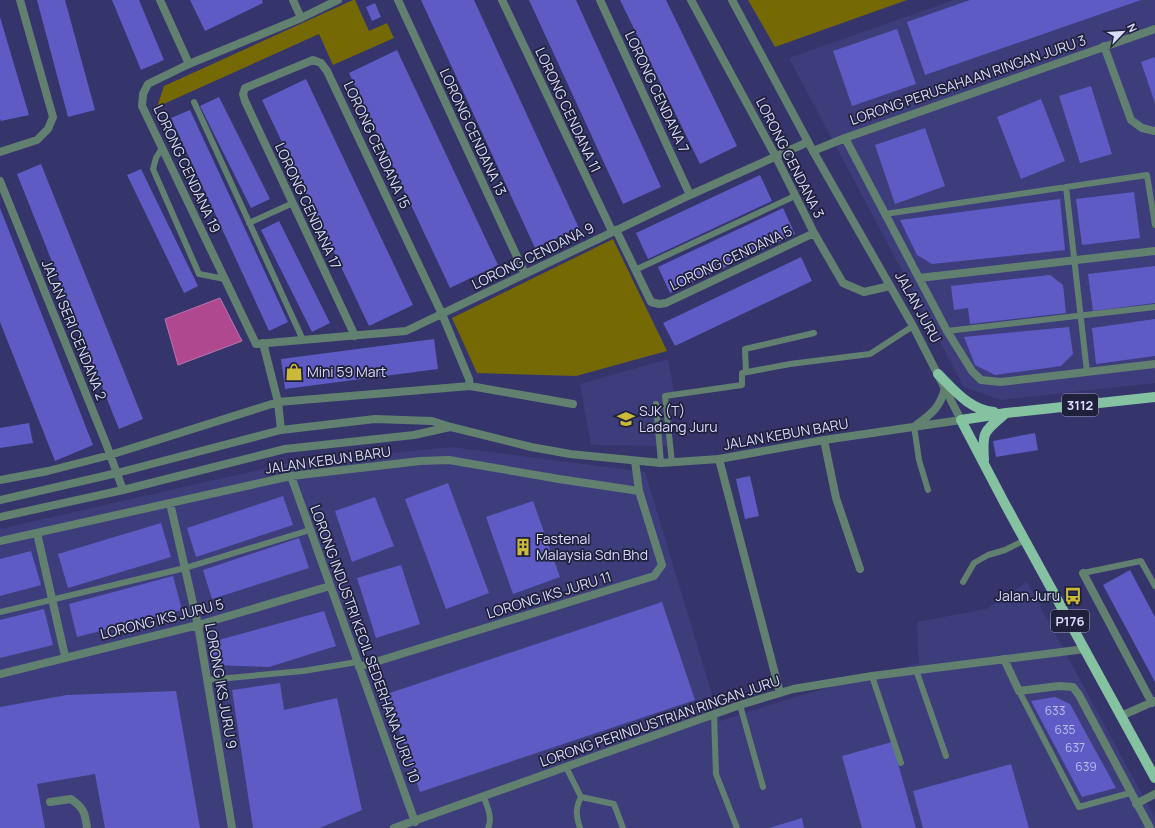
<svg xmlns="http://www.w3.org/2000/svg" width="1155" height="828" viewBox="0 0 1155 828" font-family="Manrope,sans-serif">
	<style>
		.built { fill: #3e3d7c }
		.green { fill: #756904 }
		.water { fill: #af488f; stroke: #bb74b0 }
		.building { fill: #5f5bc4 }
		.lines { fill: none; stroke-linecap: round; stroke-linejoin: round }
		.service { stroke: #628070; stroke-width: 6 }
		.minor { stroke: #628070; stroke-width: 8 }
		.tertiary { stroke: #628070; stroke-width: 8 }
		.primary { stroke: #84c2a2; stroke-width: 10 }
		.labels { text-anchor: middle; stroke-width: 3.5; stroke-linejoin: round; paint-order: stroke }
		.number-label { font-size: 12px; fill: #babbef }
		.shield { fill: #1f2039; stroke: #a0a3c2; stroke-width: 1 }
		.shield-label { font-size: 13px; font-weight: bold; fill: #d8dbfd }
		.street-label { font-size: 14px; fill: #d8dbfd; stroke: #1f2039 }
		.poi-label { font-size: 14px; fill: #d8dbfd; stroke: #1f2039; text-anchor: start }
	</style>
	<rect width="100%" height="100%" fill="#35346b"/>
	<path class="built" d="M 954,0 L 1155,0 L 1155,383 L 1001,400 L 964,387 L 789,58 Z
		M 668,359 L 674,392 L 663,394 L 667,446 L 591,445 L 580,384 Z
		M 451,447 L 645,472 L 720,721 L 798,696 L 919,663 L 917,622 L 986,609 L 1027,582 L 1155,818 L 1155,828 L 0,828 L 0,529 L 285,464 Z"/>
	<path class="green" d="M 353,0 L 355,0 L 369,31 L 387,23 L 394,38 L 333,65 L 319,34 L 157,107 L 164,86 Z
		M 748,0 L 907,0 L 775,47 Z
		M 613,239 L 667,351 L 576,376 L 477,373 L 452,318 Z"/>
	<path class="water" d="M 220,298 L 242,341 L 178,365 L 165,319 Z"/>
	<path class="building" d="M 37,0 L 65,0 L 95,110 L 68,117 Z
		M 112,0 L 139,0 L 164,60 L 141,70 Z
		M 190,0 L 262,0 L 263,3 L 205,31 Z
		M 421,0 L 474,0 L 579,228 L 535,248 Z
		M 529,0 L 576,0 L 661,187 L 623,204 Z
		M 620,0 L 666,0 L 737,146 L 700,164 Z
		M 970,0 L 1141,0 L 925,75 L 907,22 Z
		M 375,3 L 381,17 L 372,21 L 366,7 Z
		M 0,17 L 29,115 L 1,121 L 0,119 Z
		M 897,29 L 916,84 L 852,106 L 833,51 Z
		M 397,50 L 498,265 L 450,288 L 349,73 Z
		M 1155,57 L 1155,103 L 1141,62 Z
		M 306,79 L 413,305 L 369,326 L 262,100 Z
		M 1091,86 L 1112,154 L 1080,163 L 1059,96 Z
		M 219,97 L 270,199 L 251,208 L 200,106 Z
		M 1041,99 L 1065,161 L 1021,179 L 997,117 Z
		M 190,110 L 288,322 L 269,331 L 171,118 Z
		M 925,128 L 945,186 L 895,204 L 875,145 Z
		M 41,164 L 143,419 L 119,429 L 17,174 Z
		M 141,169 L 198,286 L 184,293 L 127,175 Z
		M 760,175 L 772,201 L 648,259 L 636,233 Z
		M 1134,192 L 1140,238 L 1082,245 L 1076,199 Z
		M 1060,199 L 1065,250 L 932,264 L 917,255 L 900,220 Z
		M 0,208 L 93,445 L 55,461 L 0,322 Z
		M 783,208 L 795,234 L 670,293 L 658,267 Z
		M 279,221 L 330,323 L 312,332 L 261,230 Z
		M 801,257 L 812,281 L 675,346 L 663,323 Z
		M 1155,266 L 1155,303 L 1093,311 L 1088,274 Z
		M 1050,275 L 1063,285 L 1066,313 L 970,324 L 968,308 L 954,310 L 951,286 Z
		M 1155,319 L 1155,356 L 1096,364 L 1092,328 Z
		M 1069,327 L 1073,354 L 1061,366 L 995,375 L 975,365 L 964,337 Z
		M 434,339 L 438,369 L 285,389 L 281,359 Z
		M 29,423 L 33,443 L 0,448 L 0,428 Z
		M 1035,433 L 1038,450 L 996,457 L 993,441 Z
		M 750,476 L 759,516 L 745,519 L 736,479 Z
		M 448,483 L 489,593 L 446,609 L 405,499 Z
		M 283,496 L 293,525 L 196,557 L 187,528 Z
		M 375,497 L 394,546 L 352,562 L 335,511 Z
		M 533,501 L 560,577 L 513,594 L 486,517 Z
		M 161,523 L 171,557 L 68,588 L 58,554 Z
		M 299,538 L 309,568 L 212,599 L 203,570 Z
		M 31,551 L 41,585 L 0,596 L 0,559 Z
		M 401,565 L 420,624 L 376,638 L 357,578 Z
		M 1130,570 L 1155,617 L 1155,682 L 1103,585 Z
		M 173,576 L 182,610 L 77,637 L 69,604 Z
		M 662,602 L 695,700 L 420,792 L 387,694 Z
		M 44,609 L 53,645 L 0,658 L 0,620 Z
		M 324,611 L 336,646 L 269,667 L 213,665 L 208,643 Z
		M 280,683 L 284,710 L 337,698 L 362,810 L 320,828 L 253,828 L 232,690 Z
		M 176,691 L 200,828 L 105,828 L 95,774 L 37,784 L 45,828 L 0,828 L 0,707 L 67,695 Z
		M 1055,697 L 1070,704 L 1116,788 L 1082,797 L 1031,701 Z
		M 892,742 L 916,828 L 862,828 L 842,756 Z
		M 1011,764 L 1029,828 L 923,828 L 913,791 Z
		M 802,818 L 804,828 L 769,828 Z"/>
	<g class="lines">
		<path class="service" d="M 194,102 L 303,340
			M 162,148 L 156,158 L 153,169 L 199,274 L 225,279
			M 1066,187 L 1087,372
			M 885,214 L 1147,175 L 1155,225
			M 249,223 L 293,203
			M 635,270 L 795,196
			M 947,331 L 1155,307
			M 746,372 L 745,349 L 814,333
			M 656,404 L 661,463
			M 914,426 L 919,460 L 928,490
			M 672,463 L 665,396 L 742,385 L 742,373 L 790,364 L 870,354 L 913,326
			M 1083,573 L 1141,561 L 1155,586
			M 963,582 L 974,563 L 988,555 L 1005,550 L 1025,540
			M 0,612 L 185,568 L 310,530
			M 916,670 L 946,756
			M 872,676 L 901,763
			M 207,680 L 303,671 L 357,662
			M 1019,691 L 1079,807 L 1130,793
			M 740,705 L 763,787
			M 714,714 L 716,774 L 737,828
			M 566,767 L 581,797
			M 484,797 C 487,807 493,818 488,828
			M 581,797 L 614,804 L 623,828
			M 580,828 C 576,815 575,809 581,797"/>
		<path class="minor" d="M 160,0 L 189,64
			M 293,0 L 301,18
			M 338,0 L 301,18 L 189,64 L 148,84 L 143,94 L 142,106 L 256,344 L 406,331 L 690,195 L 808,142
			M 398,0 L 525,274
			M 502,0 L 612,231
			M 600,0 L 690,195
			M 691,0 L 776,157 L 814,233 L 843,283 L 864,292 L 890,286
			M 1104,46 L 1131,120 L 1142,128 L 1155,131
			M 845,138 L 947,331 L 972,371 L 981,380 L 1001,382 L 1155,364
			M 813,151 L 845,138 L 1155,29
			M 0,152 L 37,140 L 48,129 L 53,117 L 20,0
			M 0,181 L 107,446 L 123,490
			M 616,230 L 651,302 L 659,304 L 666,303 L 814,233
			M 919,278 L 1155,251
			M 355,336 L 245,101 L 243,94 L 245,88 L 313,60 L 321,63 L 327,71 L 442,314 L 469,379 L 470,386
			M 263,343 L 278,402 L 281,430
			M 824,440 L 836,498 L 860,569
			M 719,459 L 780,693
			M 291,476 L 415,822
			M 0,480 L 48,471 L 110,455 L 278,402 L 470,386 L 573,404
			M 170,503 L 198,625 L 232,828
			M 37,533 L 65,656
			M 0,541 L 291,476 L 420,461 L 449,460 L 559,479 L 639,491
			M 1083,573 L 1152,703
			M 1004,659 L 1019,691 L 1059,686 L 1073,687 L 1079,695 L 1150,828
			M 359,667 L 654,576 L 662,565 L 639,491 L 635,461
			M 0,674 L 198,625 L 330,586
			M 1121,716 L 1155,701
			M 50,802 L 71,799 C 84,808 85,813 87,828
			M 1136,804 L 1155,794
			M 394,828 L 740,705 L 793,689 L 872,676 L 1085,649"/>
		<path class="tertiary" d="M 915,426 C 931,414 940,408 945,388
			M 0,500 L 117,473 L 281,430 L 375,419 L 432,421 L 451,427 L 531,447 L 570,454 L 661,463 L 719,459 L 824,440 L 961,420 L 913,326 L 813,151 L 732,0
			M 0,517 L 123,490 L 285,449 L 414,435 L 450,427"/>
		<path class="primary" d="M 938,374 C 955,391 970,410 994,412
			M 1155,397 L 1006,413 L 961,420 L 1005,504 L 1155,778
			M 984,460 C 982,430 984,432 1006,413"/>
	</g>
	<defs>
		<g id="shop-bare" transform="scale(1.38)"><path d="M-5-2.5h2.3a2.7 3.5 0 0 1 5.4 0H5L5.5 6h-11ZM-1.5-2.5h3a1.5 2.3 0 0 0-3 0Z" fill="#cbba39" stroke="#1f2039" stroke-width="2.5" paint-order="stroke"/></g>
		<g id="school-bare" transform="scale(1.38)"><path d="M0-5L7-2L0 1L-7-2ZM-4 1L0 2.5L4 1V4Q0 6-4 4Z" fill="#cbba39" stroke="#1f2039" stroke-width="2.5" paint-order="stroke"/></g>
		<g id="building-bare" transform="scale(1.38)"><path d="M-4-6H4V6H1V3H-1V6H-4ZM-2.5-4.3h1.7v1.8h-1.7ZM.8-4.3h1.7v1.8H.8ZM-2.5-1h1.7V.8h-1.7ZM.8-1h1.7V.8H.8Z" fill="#cbba39" stroke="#1f2039" stroke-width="2.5" paint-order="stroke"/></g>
		<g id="bus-bare" transform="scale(1.38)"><path d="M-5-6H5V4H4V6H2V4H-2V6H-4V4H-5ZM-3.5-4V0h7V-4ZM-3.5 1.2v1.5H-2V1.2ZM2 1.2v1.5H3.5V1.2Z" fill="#cbba39" stroke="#1f2039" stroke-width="2.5" paint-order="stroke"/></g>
	</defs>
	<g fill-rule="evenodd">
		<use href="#shop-bare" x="294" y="372"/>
		<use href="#school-bare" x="626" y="419"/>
		<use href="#building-bare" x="523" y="547"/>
		<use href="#bus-bare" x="1073" y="596"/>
	</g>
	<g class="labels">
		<g class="number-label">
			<text x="1055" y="715">633</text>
			<text x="1065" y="734">635</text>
			<text x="1075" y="752">637</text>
			<text x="1086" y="771">639</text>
		</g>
		<g class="shield">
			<rect x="1062" y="394" width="36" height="22" rx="3"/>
			<rect x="1051" y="610" width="38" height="22" rx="3"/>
		</g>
		<g class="shield-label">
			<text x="1080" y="410">3112</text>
			<text x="1070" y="626">P176</text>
		</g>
		<g class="street-label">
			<text transform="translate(968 80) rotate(-19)" y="5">LORONG PERUSAHAAN RINGAN JURU 3</text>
			<text transform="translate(657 92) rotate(65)" y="5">LORONG CENDANA 7</text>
			<text transform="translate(568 110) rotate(65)" y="5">LORONG CENDANA 11</text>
			<text transform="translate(473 132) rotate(65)" y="5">LORONG CENDANA 13</text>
			<text transform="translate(377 145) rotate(65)" y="5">LORONG CENDANA 15</text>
			<text transform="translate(790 158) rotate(63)" y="5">LORONG CENDANA 3</text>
			<text transform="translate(187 169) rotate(65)" y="5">LORONG CENDANA 19</text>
			<text transform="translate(308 206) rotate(65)" y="5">LORONG CENDANA 17</text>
			<text transform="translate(533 256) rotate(-26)" y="5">LORONG CENDANA 9</text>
			<text transform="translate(731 258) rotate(-25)" y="5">LORONG CENDANA 5</text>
			<text transform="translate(918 307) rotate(61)" y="5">JALAN JURU</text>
			<text transform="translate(74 330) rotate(68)" y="5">JALAN SERI CENDANA 2</text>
			<text transform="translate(786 434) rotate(-10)" y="5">JALAN KEBUN BARU</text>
			<text transform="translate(328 460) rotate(-8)" y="5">JALAN KEBUN BARU</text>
			<text transform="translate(549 595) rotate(-17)" y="5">LORONG IKS JURU 11</text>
			<text transform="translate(162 619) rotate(-14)" y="5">LORONG IKS JURU 5</text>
			<text transform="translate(365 644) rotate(70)" y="5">LORONG INDUSTRI KECIL SEDERHANA JURU 10</text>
			<text transform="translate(221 686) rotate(80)" y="5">LORONG IKS JURU 9</text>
			<text transform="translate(660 721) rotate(-19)" y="5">LORONG PERINDUSTRIAN RINGAN JURU</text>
		</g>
		<g class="poi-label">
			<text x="307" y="377">Mini 59 Mart</text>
			<text x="639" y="416">SJK (T)<tspan x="639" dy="16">Ladang Juru</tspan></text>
			<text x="536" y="544">Fastenal<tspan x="536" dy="16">Malaysia Sdn Bhd</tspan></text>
			<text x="1060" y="601" text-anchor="end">Jalan Juru</text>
		</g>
	</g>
	<g transform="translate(1123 32) rotate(65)" stroke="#1f2039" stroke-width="3" paint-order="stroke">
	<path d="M0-3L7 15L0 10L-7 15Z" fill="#d8dbfd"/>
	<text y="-6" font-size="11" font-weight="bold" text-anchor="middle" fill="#d8dbfd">N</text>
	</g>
</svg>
